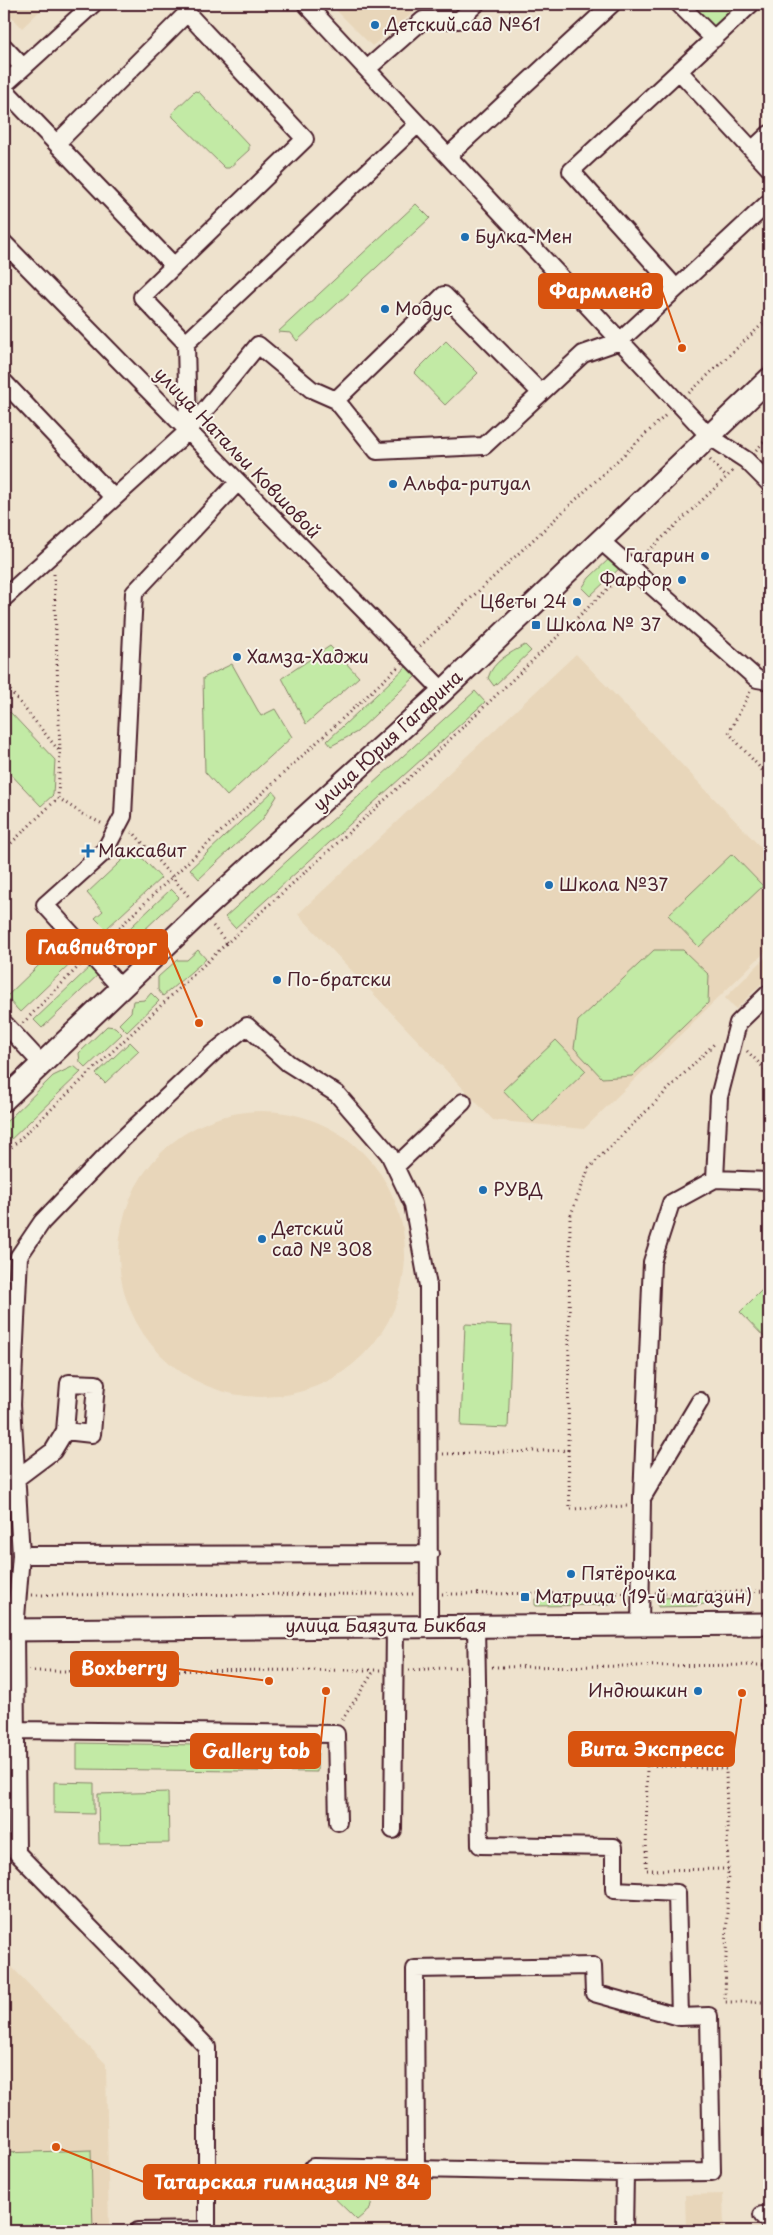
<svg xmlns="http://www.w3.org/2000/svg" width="773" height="2235" viewBox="0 0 773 2235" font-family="'Playpen Sans',sans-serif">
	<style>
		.built { fill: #e8d6ba }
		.green { fill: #c2eaa5; stroke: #868468 }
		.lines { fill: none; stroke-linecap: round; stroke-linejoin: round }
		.minor-casing { stroke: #4a1f2b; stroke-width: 20 }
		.major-casing { stroke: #4a1f2b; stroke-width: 25 }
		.path { stroke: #4a1f2b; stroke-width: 3; stroke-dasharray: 1 4; stroke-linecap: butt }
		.minor { stroke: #f7f3e8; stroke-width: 16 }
		.major { stroke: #f7f3e8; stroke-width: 21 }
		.poi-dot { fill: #1f6fb2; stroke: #f7f3e8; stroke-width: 2 }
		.labels { text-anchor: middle; stroke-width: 4; stroke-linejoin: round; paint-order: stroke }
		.poi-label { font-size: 18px; fill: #4a1f2b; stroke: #f7f3e8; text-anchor: start }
		.street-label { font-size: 18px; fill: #4a1f2b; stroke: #f7f3e8 }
		.leader { fill: none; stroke: #d8530f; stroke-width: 2 }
		.callout-dot { fill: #d8530f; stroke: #f7f3e8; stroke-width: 2 }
		.callout { fill: #d8530f; stroke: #d8530f; stroke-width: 2 }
		.callout-label { font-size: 19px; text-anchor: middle; font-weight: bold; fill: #fff }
	</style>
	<rect width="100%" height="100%" fill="#eee2cd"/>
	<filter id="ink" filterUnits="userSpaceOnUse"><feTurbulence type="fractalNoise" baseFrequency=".02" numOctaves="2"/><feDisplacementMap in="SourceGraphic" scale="10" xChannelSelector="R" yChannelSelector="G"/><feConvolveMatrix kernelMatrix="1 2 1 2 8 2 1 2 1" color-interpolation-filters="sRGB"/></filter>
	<g filter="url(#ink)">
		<path class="built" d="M 4,4 L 47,4 L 22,28 L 4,8 Z
			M 330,4 L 424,4 L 372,46 Z
			M 576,654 L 769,856 L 769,948 L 584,1129 L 493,1120 L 298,914 Z
			M 769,954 L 769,976 L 736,1009 L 725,998 Z
			M119 1254a143 143 0 1 1 286 0a143 143 0 1 1-286 0Z
			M 4,1959 L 106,2064 L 109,2231 L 4,2231 Z
			M 723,2194 L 724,2229 L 686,2229 L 685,2195 Z"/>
		<path class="green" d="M 690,4 L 742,4 L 715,29 Z
			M 195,91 L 199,92 L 249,145 L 249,150 L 229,168 L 225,168 L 173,117 L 172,113 Z
			M 416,204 L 430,218 L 297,341 L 291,333 L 278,332 Z
			M 446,341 L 478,373 L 445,405 L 414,373 Z
			M 612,556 L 622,566 L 590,596 L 582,588 L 589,578 Z
			M 525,645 L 531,651 L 494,686 L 488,678 C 493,661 510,653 525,645 Z
			M 330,646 L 359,677 L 306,724 L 282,678 Z
			M 232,664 L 261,716 L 275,709 L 292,737 L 227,796 L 205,772 L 203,678 Z
			M 409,664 L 418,674 L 357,732 L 331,746 L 327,741 Z
			M 475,691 L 485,702 L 235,928 L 225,917 Z
			M 10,712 L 55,760 L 53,795 L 41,806 L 4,767 L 4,718 Z
			M 273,791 L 277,796 L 262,820 L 199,879 L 190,869 Z
			M 134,849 L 161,878 L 106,929 L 95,918 L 103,911 L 87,893 Z
			M 732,854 L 763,886 L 699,947 L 668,915 Z
			M 171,889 L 179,897 L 121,952 L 113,944 Z
			M 66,939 L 81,954 L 20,1012 L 6,997 Z
			M 198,950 L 206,959 L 163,996 L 158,990 L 158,977 L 177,960 L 187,960 Z
			M 654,950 L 683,950 L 709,975 L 708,1003 L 632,1076 L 602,1078 L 574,1048 L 578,1021 Z
			M 92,965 L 100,973 L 42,1028 L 34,1020 Z
			M 151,993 L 159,1001 L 127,1032 L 119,1024 L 131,1012 L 133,1001 L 145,1000 Z
			M 107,1026 L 115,1027 L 122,1034 L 86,1068 L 80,1062 L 79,1053 Z
			M 556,1040 L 586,1071 L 533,1122 L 503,1090 Z
			M 130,1042 L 139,1051 L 105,1083 L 96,1074 Z
			M 74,1066 L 81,1072 L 4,1146 L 4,1124 L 53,1076 Z
			M 769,1283 L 769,1342 L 740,1312 Z
			M 465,1324 L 512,1326 L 508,1428 L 461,1426 Z
			M 730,1596 L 697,1606 L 658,1607 L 658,1598 Z
			M 610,1598 L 610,1605 L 535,1606 L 535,1599 Z
			M 77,1743 L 318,1747 L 317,1772 L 77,1769 Z
			M 54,1782 L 94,1783 L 94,1814 L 54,1813 Z
			M 168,1792 L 169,1843 L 99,1844 L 98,1794 Z
			M 91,2150 L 93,2231 L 4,2231 L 4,2153 Z
			M 311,2175 L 376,2181 L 370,2209 L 357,2220 Z"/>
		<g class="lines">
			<g class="minor-casing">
				<path id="minor" d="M 306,4 L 709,436 L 746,460 L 769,483
					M 679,4 L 714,39
					M 751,4 L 679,71 L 769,168
					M 4,47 L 22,66
					M 367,69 L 423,20 L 459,20 L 476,4
					M 4,85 L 93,4
					M 4,89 L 174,266
					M 57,143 L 187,13 L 305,139 L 142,297 L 186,343 L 418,124
					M 753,149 L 769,134
					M 448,156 L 612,4
					M 4,243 L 443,691
					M 676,288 L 571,171 L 679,71
					M 186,343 L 188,431
					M 4,382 L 114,498
					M 336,400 L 444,295 L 541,393
					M 601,541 L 757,679 L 769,681
					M 4,598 L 188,431 L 258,345 L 311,389 L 336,400 L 377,451 L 484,446 L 583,354 L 620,341 L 769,202
					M 121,988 L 45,905 L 104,852 L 123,816 L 134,593 L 238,482
					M 4,1023 L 42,1064
					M 395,1167 L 463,1102
					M 715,1179 L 719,1097 L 738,1023 L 769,993
					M 17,1478 L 53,1451 L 65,1431 L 69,1383 L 96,1384 L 92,1434 L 65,1431
					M 642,1498 L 652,1262 L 671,1203 L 715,1179 L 769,1181
					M 21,1555 L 430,1554
					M 640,1625 L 642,1498 L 700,1401
					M 476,1626 L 480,1845 L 614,1847 L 614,1890 L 677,1893 L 680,2017 L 709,2016 L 712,2172 L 625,2173 L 624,2231
					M 16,1730 L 336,1734 L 338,1822
					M 393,1830 L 395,1626
					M 313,2167 L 625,2173
					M 416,2168 L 415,1969 L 593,1966 L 594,1993 L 680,2017
					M 762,2215 L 769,2222
					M 138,2231 L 207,2230 L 207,2047 L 17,1853 L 15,1630 L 21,1555 L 12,1404 L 19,1256 L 42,1222 L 116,1145 L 213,1053 L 247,1026 L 288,1063 L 337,1094 L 389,1154 L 413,1204 L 428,1286 L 429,1626"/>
			</g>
			<g class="major-casing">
				<path id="major" d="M 4,1100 L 202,911 L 443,691 L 769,379
					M 4,1630 L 769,1624"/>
			</g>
			<path class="path" d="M 689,393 L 769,318
				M 756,450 L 769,437
				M 710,460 L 726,477
				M 641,558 L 735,469
				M 54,574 L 60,752
				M 420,646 L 667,414
				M 4,683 L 60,752 L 58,798 L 81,813
				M 750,692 L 729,733 L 769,778
				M 82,814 L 103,824
				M 131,832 L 134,833 L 190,898
				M 4,850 L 58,798
				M 213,926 L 227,943
				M 101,945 L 172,877 L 399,666
				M 23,1023 L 80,965
				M 747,1051 L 769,1073
				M 4,1154 L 227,943 L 420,768 L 620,577
				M 763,1165 L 769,1158
				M 568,1450 L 570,1509 L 628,1506
				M 443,1454 L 568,1450 L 570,1217 L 589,1168 L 714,1044 L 715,1046
				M 655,1593 L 769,1591
				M 442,1594 L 626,1593
				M 32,1595 L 414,1594
				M 492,1667 L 769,1665
				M 409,1670 L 463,1667
				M 29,1671 L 381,1670
				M 342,1720 L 374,1671
				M 728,1869 L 646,1870 L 647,1765 L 726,1769 L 728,1869 L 725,2002 L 769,2002"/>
			<use href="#minor" class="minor"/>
			<use href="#major" class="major"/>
		</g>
	</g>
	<g class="poi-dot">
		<circle cx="375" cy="25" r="5"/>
		<circle cx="465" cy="237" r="5"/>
		<circle cx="385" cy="309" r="5"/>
		<circle cx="393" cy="484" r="5"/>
		<circle cx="705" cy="556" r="5"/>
		<circle cx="682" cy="580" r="5"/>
		<circle cx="577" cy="602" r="5"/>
		<rect x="531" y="620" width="10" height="10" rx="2.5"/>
		<circle cx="237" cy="657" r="5"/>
		<path d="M85.5 843.5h5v5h5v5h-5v5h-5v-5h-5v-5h5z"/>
		<circle cx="549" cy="885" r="5"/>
		<circle cx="277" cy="980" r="5"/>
		<circle cx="483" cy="1190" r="5"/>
		<circle cx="262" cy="1239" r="5"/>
		<circle cx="571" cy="1574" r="5"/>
		<rect x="520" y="1592" width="10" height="10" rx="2.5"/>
		<circle cx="698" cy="1691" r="5"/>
	</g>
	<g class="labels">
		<g class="poi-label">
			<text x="385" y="31">Детский сад №61</text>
			<text x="475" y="243">Булка-Мен</text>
			<text x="395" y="315">Модус</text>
			<text x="403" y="490">Альфа-ритуал</text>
			<text x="695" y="562" text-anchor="end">Гагарин</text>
			<text x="672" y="586" text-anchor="end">Фарфор</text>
			<text x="567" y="608" text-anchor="end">Цветы 24</text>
			<text x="546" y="631">Школа № 37</text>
			<text x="247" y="663">Хамза-Хаджи</text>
			<text x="98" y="857">Максавит</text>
			<text x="559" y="891">Школа №37</text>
			<text x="287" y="986">По-братски</text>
			<text x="493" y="1196">РУВД</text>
			<text x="272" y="1235">Детский<tspan x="272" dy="21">сад № 308</tspan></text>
			<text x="581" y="1580">Пятёрочка</text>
			<text x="535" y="1603">Матрица (19-й магазин)</text>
			<text x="688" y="1697" text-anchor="end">Индюшкин</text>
		</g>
		<g class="street-label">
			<text transform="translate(237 453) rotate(46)" y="6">улица Натальи Ковшовой</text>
			<text transform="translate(388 741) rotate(-43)" y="6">улица Юрия Гагарина</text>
			<text x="386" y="1632">улица Баязита Бикбая</text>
		</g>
	</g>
	<path class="leader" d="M682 348L662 291M199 1023L167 947M269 1681L178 1669M742 1693L734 1749M326 1691L320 1751M56 2147L144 2182"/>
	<g class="callout-dot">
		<circle cx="682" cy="348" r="5"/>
		<circle cx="199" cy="1023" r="5"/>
		<circle cx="269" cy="1681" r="5"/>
		<circle cx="742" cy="1693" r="5"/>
		<circle cx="326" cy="1691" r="5"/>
		<circle cx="56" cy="2147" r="5"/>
	</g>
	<g class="callout">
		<rect x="539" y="274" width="123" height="34" rx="5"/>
		<rect x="27" y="930" width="140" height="34" rx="5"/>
		<rect x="71" y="1652" width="107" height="34" rx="5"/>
		<rect x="569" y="1732" width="165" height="34" rx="5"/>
		<rect x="191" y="1734" width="129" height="34" rx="5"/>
		<rect x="144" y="2165" width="286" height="34" rx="5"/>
	</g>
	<g class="callout-label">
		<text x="601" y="298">Фармленд</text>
		<text x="97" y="954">Главпивторг</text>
		<text x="124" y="1675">Boxberry</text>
		<text x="652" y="1756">Вита Экспресс</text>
		<text x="256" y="1758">Gallery tob</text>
		<text x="287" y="2189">Татарская гимназия № 84</text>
	</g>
	<rect width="773" height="2235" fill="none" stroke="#f7f3e8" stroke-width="20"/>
	<rect x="10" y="10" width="753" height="2215" fill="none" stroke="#4a1f2b" stroke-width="2" filter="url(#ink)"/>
</svg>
